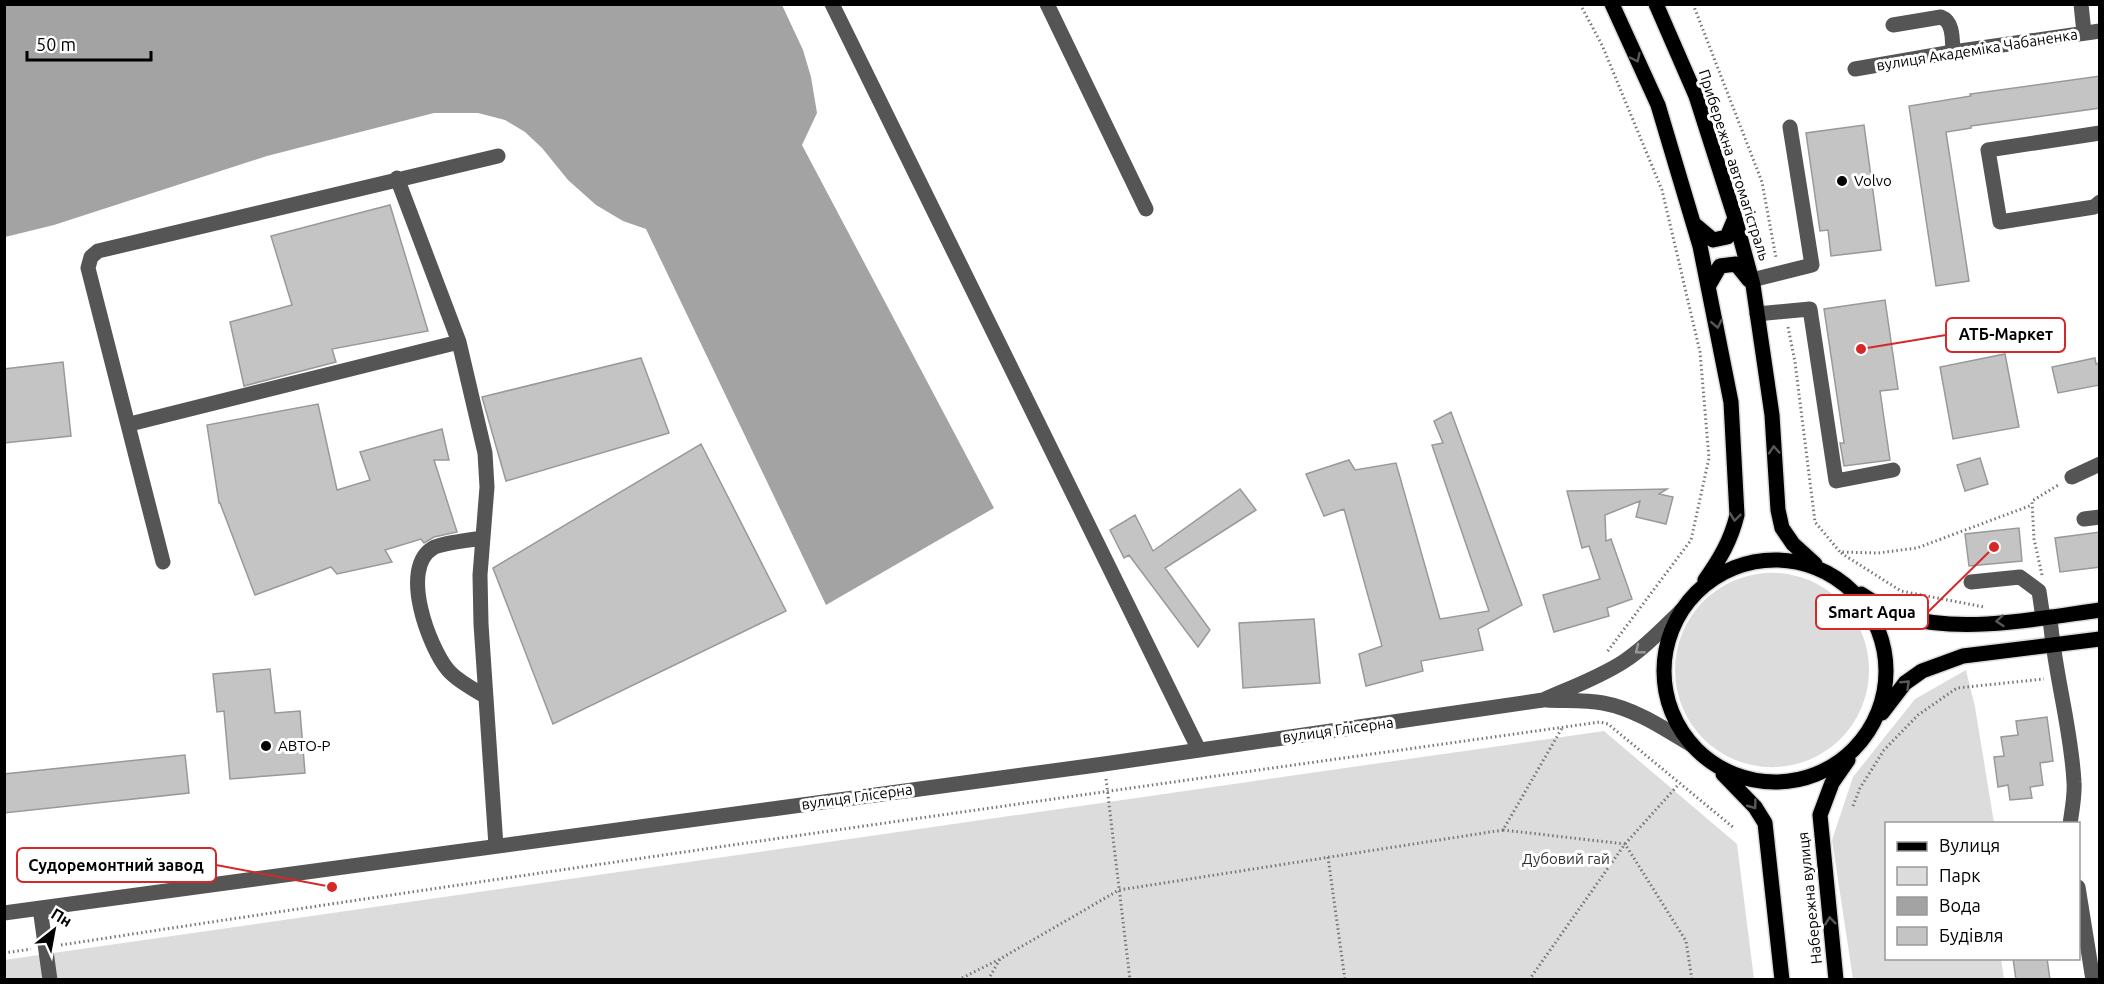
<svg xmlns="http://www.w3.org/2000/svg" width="2104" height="984" viewBox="0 0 2104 984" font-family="Ubuntu,sans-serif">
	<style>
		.green { fill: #dcdcdc }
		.water { fill: #a3a3a3 }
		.building { fill: #c4c4c4; stroke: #999; stroke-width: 1.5 }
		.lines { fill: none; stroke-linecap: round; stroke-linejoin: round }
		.major-casing { stroke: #dbdbdb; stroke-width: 18 }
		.path { stroke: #777; stroke-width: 3; stroke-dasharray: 1.5 3; stroke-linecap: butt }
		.minor { stroke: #555; stroke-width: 15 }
		.major { stroke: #000; stroke-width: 15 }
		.oneway { stroke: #595959 }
		.oneway2 { stroke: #999 }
		.poi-dot { fill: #000; stroke: #fff; stroke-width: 2 }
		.labels { text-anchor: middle; stroke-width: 6; stroke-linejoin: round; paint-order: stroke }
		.street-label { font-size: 15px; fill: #000; stroke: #fff }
		.poi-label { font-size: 15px; fill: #000; stroke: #fff; text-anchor: start }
		.park-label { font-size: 15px; fill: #333; stroke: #fff }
		.leader { fill: none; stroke: #d62828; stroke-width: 2 }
		.callout-dot { fill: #d62828; stroke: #fff; stroke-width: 2 }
		.callout { fill: #fff; stroke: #d62828; stroke-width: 2 }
		.callout-label { font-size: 16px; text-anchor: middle; font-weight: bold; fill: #000 }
	</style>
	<rect width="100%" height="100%" fill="#fff"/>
	<path class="green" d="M1675 670a97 97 0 1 1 194 0a97 97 0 1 1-194 0Z
		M 1966,670 L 1975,707 L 1994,823 L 1886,824 L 1886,958 L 2001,959 L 2004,979 L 1853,979 L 1832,840 L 1853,777 L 1915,699 Z
		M 1604,731 L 1737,844 L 1754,979 L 5,980 L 4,960 Z"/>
	<path class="water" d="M 5,4 L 782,5 L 803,50 L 811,77 L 817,113 L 802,145 L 994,508 L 826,605 L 646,229 L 623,221 L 596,205 L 568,180 L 542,148 L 525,132 L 505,120 L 478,113 L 434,113 L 267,156 L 54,225 L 5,237 Z"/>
	<path class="building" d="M 2100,76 L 2100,108 L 1971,126 L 1971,128 L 1946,132 L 1969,281 L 1936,286 L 1909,106 L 1971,96 L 1970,94 Z
		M 1864,125 L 1881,250 L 1831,256 L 1828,230 L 1820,231 L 1806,133 Z
		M 390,205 L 428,331 L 332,349 L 336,362 L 244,386 L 230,322 L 292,305 L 271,236 Z
		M 1885,300 L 1898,389 L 1880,391 L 1890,460 L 1844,466 L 1840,443 L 1844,443 L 1824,309 Z
		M 2005,354 L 2019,427 L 1953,439 L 1940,367 Z
		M 641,358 L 669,433 L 506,481 L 482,397 Z
		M 2095,358 L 2096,364 L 2100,363 L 2100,385 L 2058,393 L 2052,367 Z
		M 63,362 L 71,436 L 4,443 L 4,369 Z
		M 318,404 L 337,490 L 370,480 L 360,452 L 442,429 L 449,460 L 434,460 L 457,532 L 434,537 L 424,543 L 421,539 L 385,550 L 392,562 L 337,574 L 331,567 L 255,595 L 220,503 L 219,503 L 207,425 Z
		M 1451,412 L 1522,605 L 1478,629 L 1483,650 L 1421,661 L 1423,671 L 1366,686 L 1359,654 L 1382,646 L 1344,509 L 1324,516 L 1306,474 L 1349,460 L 1355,470 L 1396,463 L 1440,619 L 1489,611 L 1432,445 L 1443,443 L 1434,421 Z
		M 701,444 L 786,611 L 553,724 L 493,568 Z
		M 1980,458 L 1988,484 L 1965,491 L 1957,465 Z
		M 1240,489 L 1256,510 L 1165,568 L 1210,630 L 1198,647 L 1129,555 L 1124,558 L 1110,530 L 1135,515 L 1153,551 Z
		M 1667,489 L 1659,494 L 1673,497 L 1666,524 L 1636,517 L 1640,501 L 1605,515 L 1606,541 L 1611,539 L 1632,599 L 1607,608 L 1609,616 L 1554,632 L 1543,595 L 1600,579 L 1589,546 L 1582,548 L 1567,491 Z
		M 2019,528 L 2022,561 L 1969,566 L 1965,534 Z
		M 2100,532 L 2100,567 L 2060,572 L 2055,538 Z
		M 1314,619 L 1320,683 L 1243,688 L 1239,623 Z
		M 270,669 L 275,713 L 300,711 L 305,773 L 230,779 L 224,711 L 217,712 L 213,674 Z
		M 2047,717 L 2053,761 L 2040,763 L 2043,785 L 2030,787 L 2032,798 L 2010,800 L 2008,785 L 1998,787 L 1994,757 L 2004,756 L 2001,737 L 2018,735 L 2016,721 Z
		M 185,755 L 189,793 L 4,813 L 4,774 Z
		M 2013,958 L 2047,958 L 2050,980 L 2016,980 Z"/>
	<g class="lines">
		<g class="major-casing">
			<path id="major" d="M 1612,4 L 1658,105 L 1700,246 L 1731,402 L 1737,515 C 1731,540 1720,559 1705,580
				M 1656,4 L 1696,96 L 1735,218 L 1753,285 L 1772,415 L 1778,510 L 1782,528 L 1793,544 L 1815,564
				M 1694,224 L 1713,240 L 1727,237 L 1735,218
				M 1709,285 L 1720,266 L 1736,264 L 1749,280
				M1664 671a111 111 0 1 1 222 0a111 111 0 1 1-222 0Z
				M 1861,594 C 1875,603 1890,612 1906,617 C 1962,634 2042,618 2100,610
				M 1882,713 L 1905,683 L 1922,671 L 1963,656 L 2100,639
				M 1723,774 L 1755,807 L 1765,823 L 1782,980
				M 1836,980 L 1820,815 L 1832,783 L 1848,760"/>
		</g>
		<path class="path" d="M 1580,4 L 1602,45 L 1662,190 L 1700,352 L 1709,458 L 1691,540 L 1607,652
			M 1693,4 L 1762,182 L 1776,258
			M 1788,327 L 1795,362 L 1815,522 L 1840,552 L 1878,553 L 1917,548 L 2032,505
			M 1841,553 L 1901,591 L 1984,607
			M 2042,575 L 2034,539 L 2032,501 L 2060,484
			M 1106,779 L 1130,980
			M 1853,806 L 1860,788 L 1884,750 L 1918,715 L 1957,688 L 2044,679
			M 1503,830 L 1625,844 L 1686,941 L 1692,980
			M 1328,857 L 1345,980
			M 61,945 C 574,866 1087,794 1600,722 L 1608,724 L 1734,828
			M 4,953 L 31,949
			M 958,980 L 1000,959
			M 988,980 L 1000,959 L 1119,890 L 1503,830 L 1562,728
			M 1529,980 L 1625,844 L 1679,784"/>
		<path class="minor" d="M 832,4 L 1199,750
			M 1047,4 L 1146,209
			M 2081,4 L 2084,33
			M 1893,25 L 1941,17 C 1954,22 1952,40 1953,52
			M 1855,69 L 1953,52 L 2100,31
			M 2100,133 L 1988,150 L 2000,222 L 2094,207 L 2100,202
			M 397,178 L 459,342 L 485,453 L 487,487 L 480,575 L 481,624 L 496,846
			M 1752,280 L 1812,265 L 1790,127
			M 1757,314 L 1810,309 L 1836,481 L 1893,470
			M 130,424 L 459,342
			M 2072,477 L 2100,464
			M 2084,519 L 2100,517
			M 483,538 C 471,540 441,543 433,548 C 399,568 429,647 448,670 C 457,681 474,689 486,697
			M 163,562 L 88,268 L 91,257 L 98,251 L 498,156
			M 1971,582 L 2020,577 L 2039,591 L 2043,618
			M 2050,617 C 2054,672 2071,726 2074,782 C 2075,795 2072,810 2070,824
			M 1546,700 C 1565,701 1585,700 1603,703 C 1636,709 1665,729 1693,746
			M 2078,887 L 2093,980
			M 40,908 L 50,980
			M 4,913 L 1104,764 L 1543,700 C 1570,688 1598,678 1623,662 C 1645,648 1663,628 1682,610"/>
		<use href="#major" class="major"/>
	</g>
	<defs><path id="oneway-chevron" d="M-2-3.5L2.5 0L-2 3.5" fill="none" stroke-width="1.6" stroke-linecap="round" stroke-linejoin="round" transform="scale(1.5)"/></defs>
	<g class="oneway">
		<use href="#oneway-chevron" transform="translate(1636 58) rotate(65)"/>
		<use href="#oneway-chevron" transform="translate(1717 324) rotate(79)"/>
		<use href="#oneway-chevron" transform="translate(1774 450) rotate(-94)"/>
		<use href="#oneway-chevron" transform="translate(1735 517) rotate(97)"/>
		<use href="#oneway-chevron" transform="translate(2000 621) rotate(175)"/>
		<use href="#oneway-chevron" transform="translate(1906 684) rotate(-43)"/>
		<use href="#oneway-chevron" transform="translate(1753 805) rotate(53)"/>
		<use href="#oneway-chevron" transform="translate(1830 921) rotate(-96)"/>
	</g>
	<use class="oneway2" href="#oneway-chevron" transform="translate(1639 650) rotate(141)"/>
	<g class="poi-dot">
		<circle cx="1842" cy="181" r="6"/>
		<circle cx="266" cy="746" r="6"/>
	</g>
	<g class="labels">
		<g class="street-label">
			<text transform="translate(1977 50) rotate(-9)" y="5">вулиця Академіка Чабаненка</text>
			<text transform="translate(1734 165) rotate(72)" y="5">Прибережна автомагістраль</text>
			<text transform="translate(1338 730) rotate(-8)" y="5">вулиця Глісерна</text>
			<text transform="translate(857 797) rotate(-8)" y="5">вулиця Глісерна</text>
			<text transform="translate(1810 898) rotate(-96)" y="5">Набережна вулиця</text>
		</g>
		<g class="poi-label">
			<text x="1854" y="186">Volvo</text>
			<text x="278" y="751">АВТО-Р</text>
		</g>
		<g class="park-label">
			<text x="1566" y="864">Дубовий гай</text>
		</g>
	</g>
	<path class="leader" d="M1861 349L1946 335M1994 547L1928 612M332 887L216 865"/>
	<g class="callout-dot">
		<circle cx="1861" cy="349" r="6"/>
		<circle cx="1994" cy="547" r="6"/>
		<circle cx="332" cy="887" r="6"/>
	</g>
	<g class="callout">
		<rect x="1946" y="318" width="119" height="34" rx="6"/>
		<rect x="1816" y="595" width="112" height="34" rx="6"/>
		<rect x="17" y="848" width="199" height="34" rx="6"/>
	</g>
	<g class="callout-label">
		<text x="2006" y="340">АТБ-Маркет</text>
		<text x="1872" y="618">Smart Aqua</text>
		<text x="116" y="871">Судоремонтний завод</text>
	</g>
	<rect width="2104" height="984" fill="none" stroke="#000000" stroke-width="12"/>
	<rect x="1885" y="822" width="195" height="138" fill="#ffffff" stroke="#999999" stroke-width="1.5"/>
	<rect x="1897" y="842" width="30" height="9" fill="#000000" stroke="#999999" stroke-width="1.5"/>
	<text x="1939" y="852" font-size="18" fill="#000000">Вулиця</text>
	<rect x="1897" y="867" width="30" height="18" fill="#dcdcdc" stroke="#999999" stroke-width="1.5"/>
	<text x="1939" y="882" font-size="18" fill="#000000">Парк</text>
	<rect x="1897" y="897" width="30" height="18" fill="#a3a3a3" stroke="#999999" stroke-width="1.5"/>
	<text x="1939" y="912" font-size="18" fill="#000000">Вода</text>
	<rect x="1897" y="927" width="30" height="18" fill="#c4c4c4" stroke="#999999" stroke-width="1.5"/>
	<text x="1939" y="942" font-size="18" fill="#000000">Будівля</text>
	<g transform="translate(54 930) rotate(31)" stroke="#ffffff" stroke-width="4.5" paint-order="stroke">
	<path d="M0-4.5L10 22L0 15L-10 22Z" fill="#000000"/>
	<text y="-9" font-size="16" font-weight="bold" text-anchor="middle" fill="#000000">Пн</text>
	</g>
	<path d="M27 51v9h124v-9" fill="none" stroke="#000000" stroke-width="3"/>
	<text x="36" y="51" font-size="18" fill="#000000" stroke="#ffffff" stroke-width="4.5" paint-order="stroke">50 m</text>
</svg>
